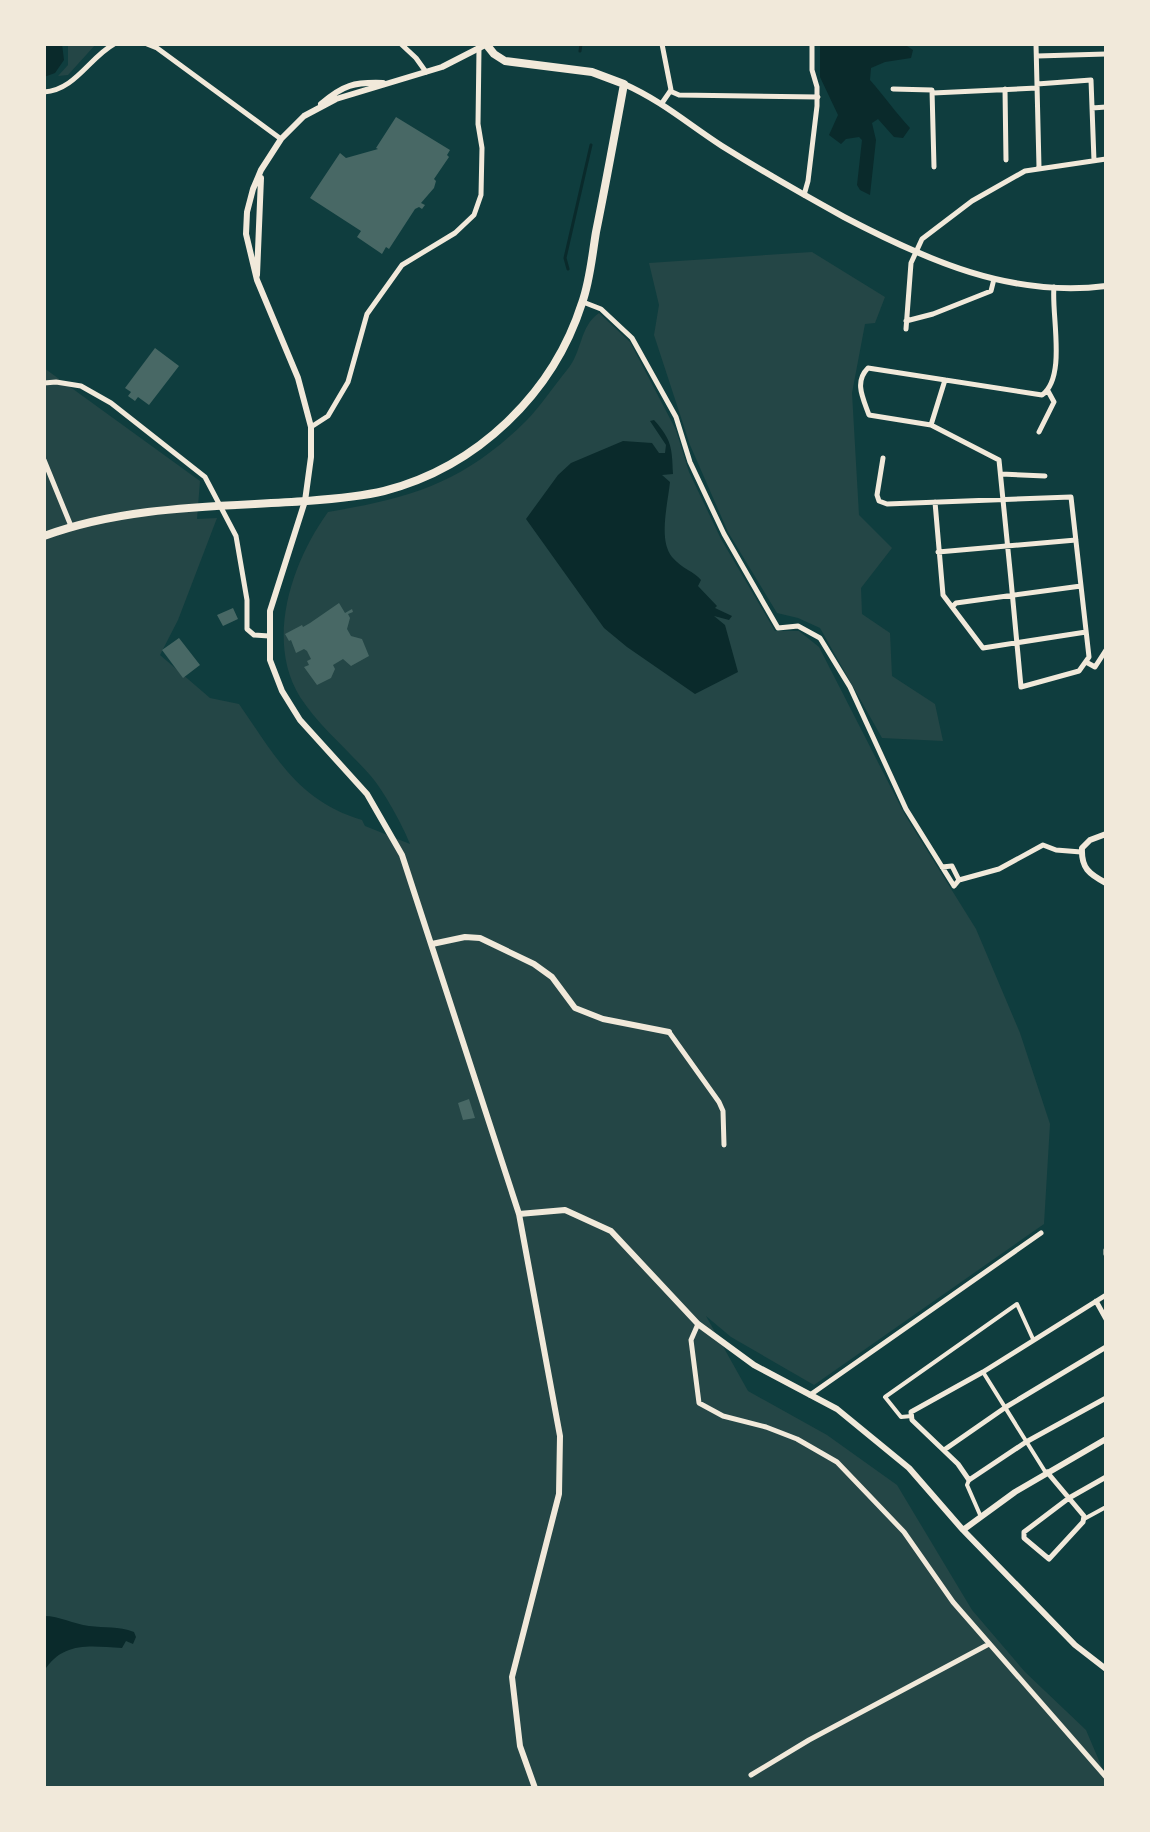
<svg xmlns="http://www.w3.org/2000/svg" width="1150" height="1832" viewBox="0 0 1150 1832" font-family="Jost,sans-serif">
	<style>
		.green { fill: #244646 }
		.water { fill: #0a2a2b }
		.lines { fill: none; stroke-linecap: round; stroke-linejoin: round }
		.stream { stroke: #0a2a2b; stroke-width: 3 }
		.building { fill: #486865 }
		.pedestrian { stroke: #f1e9da; stroke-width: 4 }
		.minor { stroke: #f1e9da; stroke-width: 5 }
		.tertiary { stroke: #f1e9da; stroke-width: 6 }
		.primary { stroke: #f1e9da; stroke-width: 8 }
	</style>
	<rect width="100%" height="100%" fill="#0f3d3e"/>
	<path class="green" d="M 68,44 L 96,44 L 68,75 L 58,76 L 68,65 Z
		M 812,252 L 885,297 L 875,323 L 865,324 L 852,393 L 859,515 L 892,548 L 861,588 L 862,614 L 890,633 L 892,676 L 935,704 L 943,741 L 882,738 L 820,628 L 798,618 L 777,613 L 728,532 L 690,445 L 654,335 L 659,305 L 649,263 Z
		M 599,313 L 630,342 L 676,430 L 689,472 L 721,539 L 775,631 L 799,631 L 819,647 L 905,815 L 976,929 L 1020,1033 L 1050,1124 L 1044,1224 L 814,1385 L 731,1337 L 706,1316 L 748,1391 L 827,1435 L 897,1485 L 972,1610 L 1025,1672 L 1086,1730 L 1106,1777 L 1106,1788 L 44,1788 L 44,368 L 200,481 L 197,519 L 217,518 L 178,620 L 160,655 L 210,698 L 239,704 C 275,756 298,801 362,820 L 365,826 L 410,844 C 403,826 384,791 370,775 C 347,749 319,726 300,697 C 265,640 292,562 328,512 C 411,498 463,483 525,422 C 540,407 553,387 567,370 C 583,351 579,327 599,313 Z"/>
	<path class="water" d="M 44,44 L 62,44 L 64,60 L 55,73 L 44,77 Z
		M 820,44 L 904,44 L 913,50 L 911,58 L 885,62 L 871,68 L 870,80 C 884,96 897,114 910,128 L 903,138 L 894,137 L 878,119 L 872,123 L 876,140 L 870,195 L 860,190 L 857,185 L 862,140 L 859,137 L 846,139 L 841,144 L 829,135 L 838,115 L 820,77 Z
		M 654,420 C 672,440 672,448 673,474 L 662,475 L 670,482 C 668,503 658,540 672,557 C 682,569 695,572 701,580 L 698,586 L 717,606 L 715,608 L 732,616 L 729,620 L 714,616 L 725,625 L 738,672 L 695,694 L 627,647 L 604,628 L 526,519 L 558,475 L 571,463 L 623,441 L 652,443 L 659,453 L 665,453 L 666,445 L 650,421 Z
		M 44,1616 C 60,1616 73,1624 89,1626 C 105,1628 118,1626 134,1632 L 136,1637 L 133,1644 L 126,1641 L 122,1648 C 90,1646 63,1641 44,1671 Z"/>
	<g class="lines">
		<path class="stream" d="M 580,51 L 581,44
			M 568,269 L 565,258 L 591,145"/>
	</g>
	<path class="building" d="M 396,117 L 450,150 L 447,155 L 449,157 L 434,179 L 436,181 L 434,188 L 421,203 L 425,205 L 422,209 L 419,207 L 415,209 L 389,249 L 386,247 L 382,254 L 357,237 L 361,231 L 310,198 L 340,153 L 346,158 L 378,149 L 376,148 Z
		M 155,348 L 179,366 L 149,405 L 138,397 L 135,401 L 128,396 L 131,392 L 125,388 Z
		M 339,603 L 345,613 L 352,609 L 353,612 L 348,614 L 350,618 L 347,629 L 351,636 L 362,639 L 369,656 L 351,666 L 343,659 L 333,665 L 335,669 L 331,678 L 317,685 L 304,667 L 309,665 L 307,661 L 311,659 L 307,651 L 304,649 L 296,653 L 291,640 L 289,641 L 285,634 L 302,625 L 303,627 L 310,623 Z
		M 233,608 L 238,619 L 223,626 L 217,615 Z
		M 179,638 L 200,665 L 183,678 L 162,650 Z
		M 469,1099 L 475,1118 L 463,1120 L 458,1103 Z"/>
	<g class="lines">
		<path class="pedestrian" d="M 983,1372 L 1046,1473
			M 912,1416 L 901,1417 L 885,1397 L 1017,1304 L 1033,1339
			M 969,1480 L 967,1485 L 981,1517
			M 1084,1519 L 1106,1507"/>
		<path class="minor" d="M 147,44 L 157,48 L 281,139
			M 401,44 L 416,58 L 426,72
			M 662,44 L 671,90 L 662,103
			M 1036,44 L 1039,167
			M 1037,56 L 1106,54
			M 1037,84 L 1091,80 L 1094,161
			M 893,89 L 932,90 L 934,167
			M 1005,89 L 1006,160
			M 670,91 L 679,95 L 818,97
			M 44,92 C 75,90 89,58 114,44
			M 933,93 L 1037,88
			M 1092,108 L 1106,107
			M 804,195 L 808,181 L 817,106 L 817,87 L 812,70 L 812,44
			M 583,302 L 601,309 L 632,338 L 676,417 L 690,462 L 724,534 L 778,628 L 798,626 L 820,638 L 850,687 L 906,809 L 954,886
			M 906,321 L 933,314 L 991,291 L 994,279
			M 906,329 L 911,263 L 922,239 L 972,201 L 1025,171 L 1106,159
			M 44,383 L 56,382 L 81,386 L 111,403 L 205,477 L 236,536 L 247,600 L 247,629 L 254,635 L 269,636
			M 931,425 L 945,380
			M 311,427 L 328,416 L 348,382 L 367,314 L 402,265 L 455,233 L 474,215 L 481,195 L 482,148 L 478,124 L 479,49
			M 1039,432 L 1054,402 L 1048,391
			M 883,458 L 877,495 L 879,501 L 887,504 L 1071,497 L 1089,657 L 1079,671 L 1021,687 C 1014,611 1007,536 999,460 L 931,425 L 869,415 C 863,398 854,382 868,368 L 1042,395 C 1067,377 1051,314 1054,287
			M 44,460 L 71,526
			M 1001,474 L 1045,476
			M 935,502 L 943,595 L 983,648 L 1086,632
			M 938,552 L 1076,540
			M 952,607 L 956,603 L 1081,586
			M 1086,662 L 1095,667 L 1106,650
			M 942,867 L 952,866 L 959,880 L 954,886
			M 959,880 L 999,869 L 1043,845 L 1056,850 L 1081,852
			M 669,1032 L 719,1102 L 723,1111 L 724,1145
			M 1106,1250 L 1106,1254
			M 1106,1295 L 983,1372 L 911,1412 L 912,1420 L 958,1464 L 969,1480 L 1026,1442 L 1106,1398
			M 1096,1301 L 1106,1319
			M 698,1324 L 691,1340 L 699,1403 L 723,1416 L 766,1427 L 797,1439 L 837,1462 L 904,1532 L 953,1602 L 1106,1777
			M 810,1395 L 1041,1233
			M 944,1450 L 1006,1407 L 1106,1347
			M 1047,1472 L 1084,1516 L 1083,1522 L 1049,1559 L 1024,1538 L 1024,1532 L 1069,1498 L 1106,1477
			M 751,1775 L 809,1740 L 989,1644"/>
		<path class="tertiary" d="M 485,45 L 442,67 L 336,99 L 304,116 L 281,139 L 261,170 L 253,189 L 247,212 L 246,234 L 257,280 L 298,378 L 311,427 L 311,457 L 305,501 L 270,611 L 270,660 L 282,691 L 300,720 L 367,794 L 402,855 L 519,1214 L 560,1436 L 559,1494 L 512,1677 L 520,1746 L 535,1788
			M 624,84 C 662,101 688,124 722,146 C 762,171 802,194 844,217 C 926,260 1011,298 1106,286
			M 321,104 C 343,85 354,82 383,83
			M 257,275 L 261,178
			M 1106,834 L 1090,840 L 1082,848 C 1081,868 1089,874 1106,883
			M 432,944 L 465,937 L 480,938 L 534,964 L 552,977 L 575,1008 L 603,1019 L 669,1032
			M 519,1214 L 565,1210 L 611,1231 L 698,1324 L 754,1365 L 837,1409 L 909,1468 L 963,1530 L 1075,1645 L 1106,1669
			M 963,1530 L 1015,1492 L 1106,1439"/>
		<path class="primary" d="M 44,536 C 128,505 219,507 307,501 C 333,499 359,497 384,491 C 477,467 553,394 582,303 C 590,281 592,256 596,232 C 606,183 615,133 624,84 L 592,72 L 505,61 L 494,54 L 486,44"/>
	</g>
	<rect width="1150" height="1832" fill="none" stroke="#f1e9da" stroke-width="92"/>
</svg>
